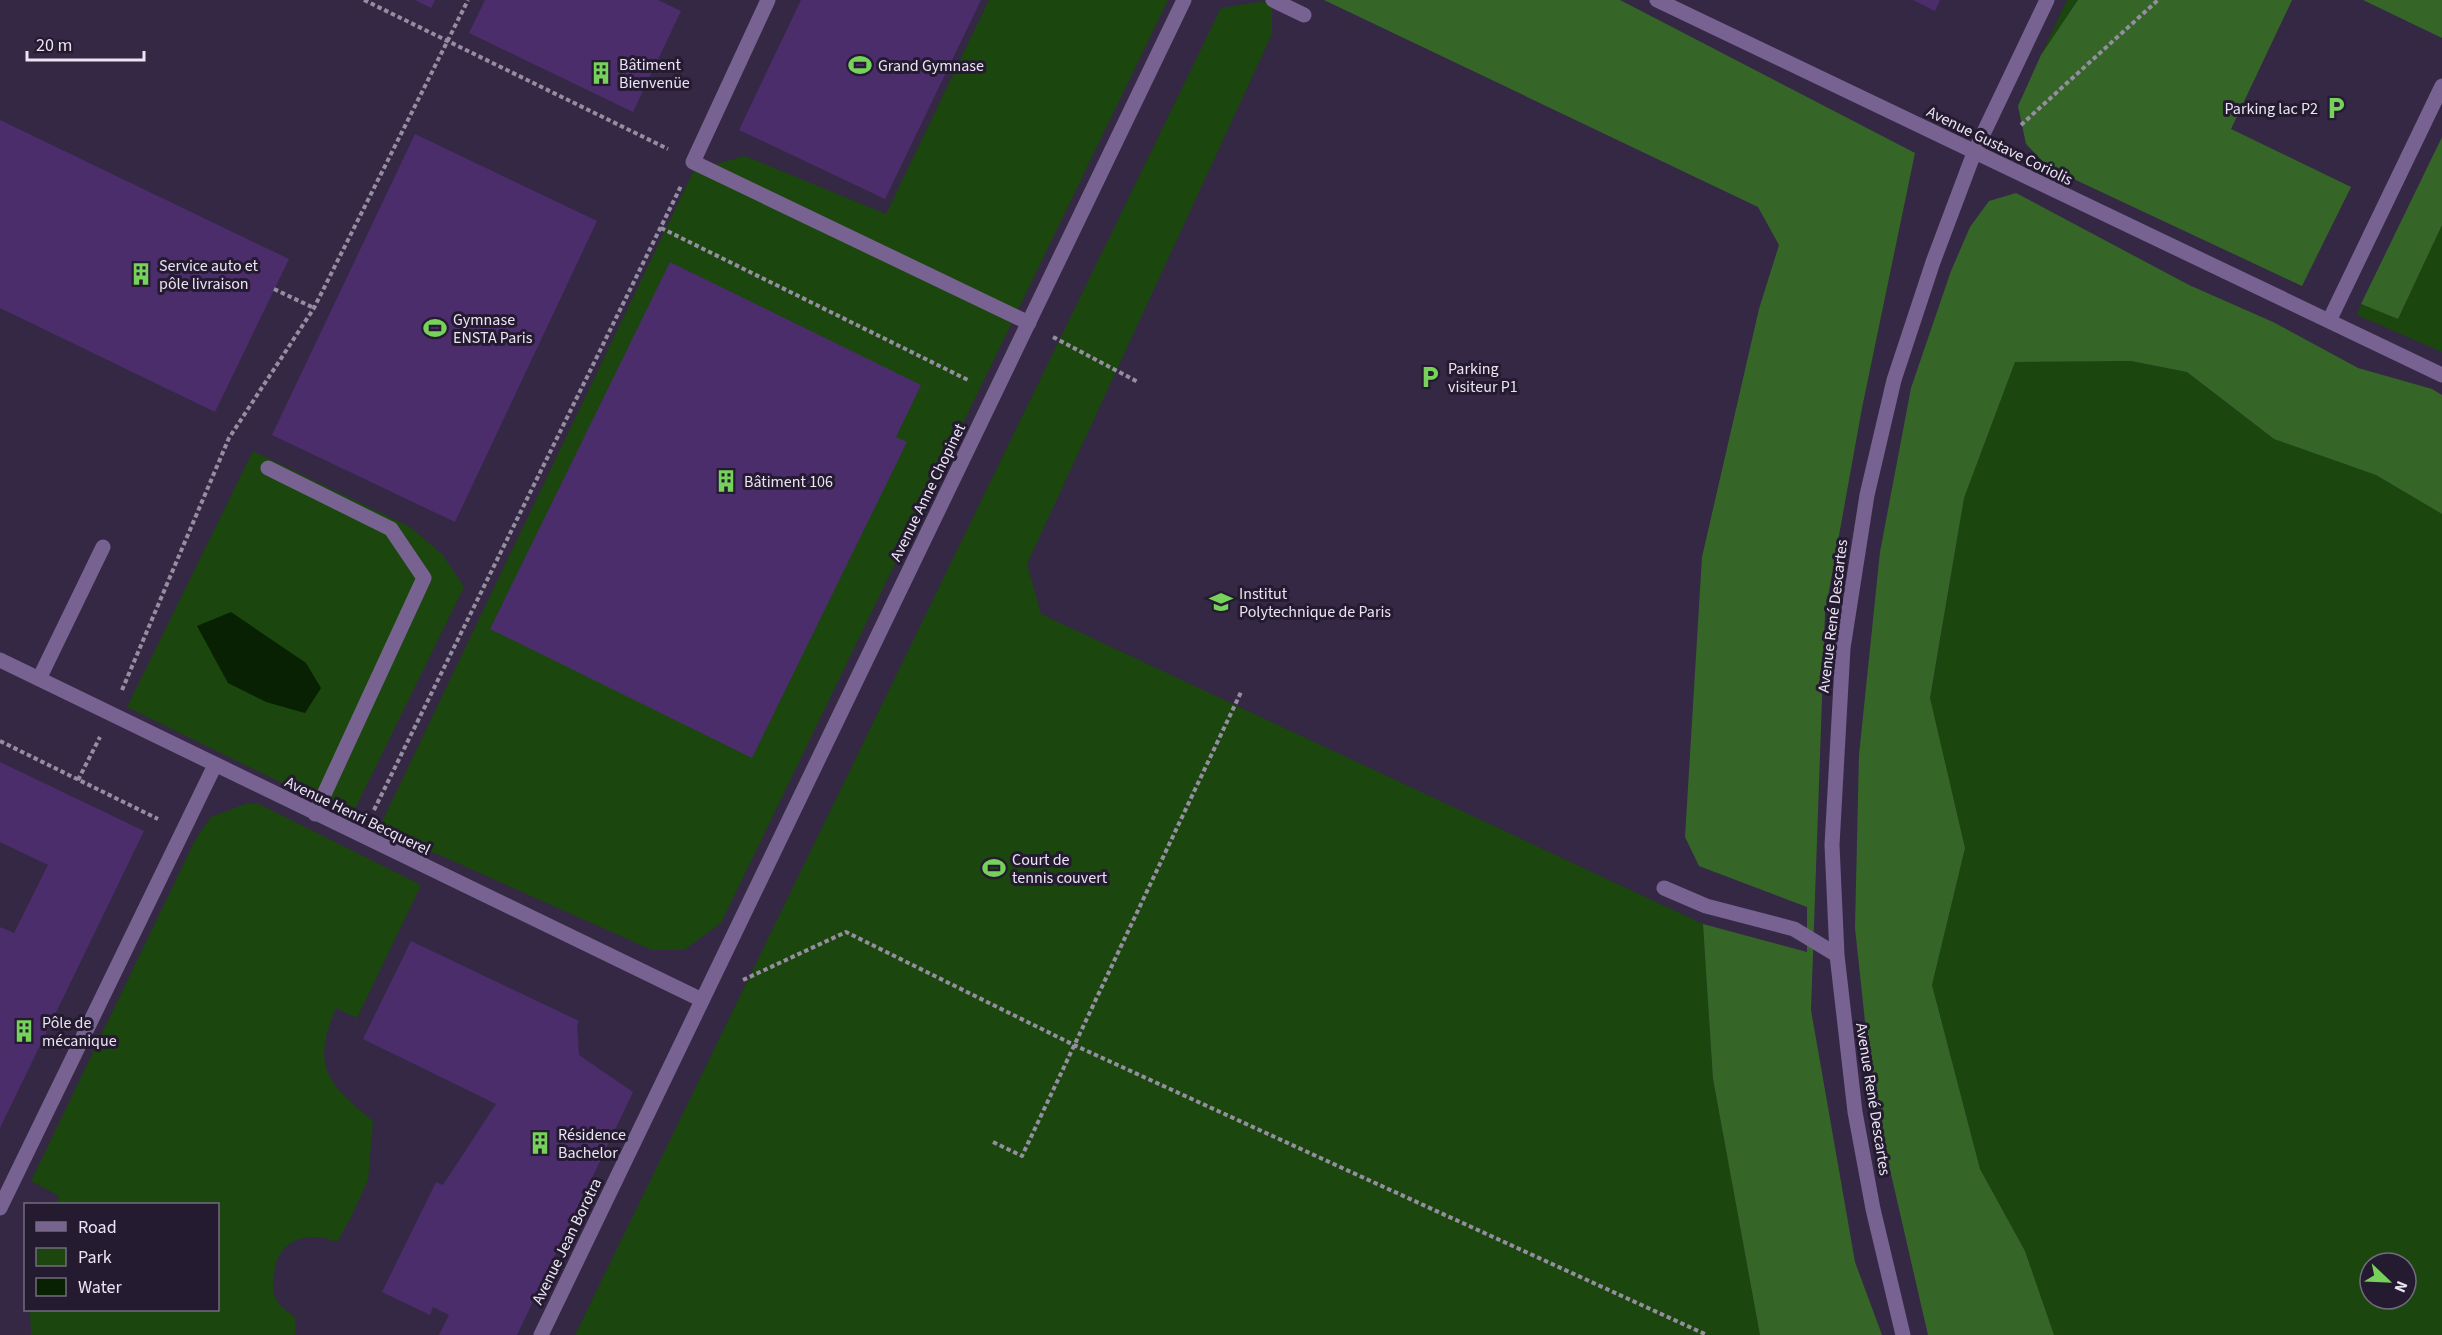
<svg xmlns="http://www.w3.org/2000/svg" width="2442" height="1335" viewBox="0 0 2442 1335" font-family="'Source Sans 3',sans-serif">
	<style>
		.built { fill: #352845; fill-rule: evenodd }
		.green { fill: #1b460d; fill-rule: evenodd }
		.forest { fill: #366627 }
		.water { fill: #082102 }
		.building { fill: #4b2d6c }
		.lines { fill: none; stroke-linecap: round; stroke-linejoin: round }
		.path { stroke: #958ea0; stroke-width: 4; stroke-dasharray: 4.5 3; stroke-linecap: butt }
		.minor { stroke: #776291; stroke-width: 15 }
		.labels { text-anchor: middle; stroke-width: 6; stroke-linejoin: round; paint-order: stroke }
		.poi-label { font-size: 16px; fill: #eae4f3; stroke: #251b31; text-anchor: start }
		.street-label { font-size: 16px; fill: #eae4f3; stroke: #251b31 }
	</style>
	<rect width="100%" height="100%" fill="#2e253b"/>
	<path class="built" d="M 0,0 L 2442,0 L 2442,1335 L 0,1335 ZM 26,1204 L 218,1204 L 218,1310 L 26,1310 ZM 2370,1263 L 2406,1263 L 2406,1299 L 2370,1299 Z"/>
	<path class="green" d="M 989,0 L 1168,0 L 721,923 L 684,950 L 652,950 L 379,828 L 694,170 L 745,156 L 886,214 Z
		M 1272,0 L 1272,34 L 1027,564 L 1041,614 L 1703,924 L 1713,1079 L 1760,1335 L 575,1335 L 1221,8 Z
		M 2067,0 L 2078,0 L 2041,55 Z
		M 2442,225 L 2442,352 L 2357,315 L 2361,304 L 2398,319 Z
		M 2131,361 L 2187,372 L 2274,439 L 2376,475 L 2442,514 L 2442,1335 L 2054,1335 L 2025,1251 L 1980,1169 L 1932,985 L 1965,848 L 1930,699 L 1964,498 L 2015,362 ZM 2370,1263 L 2406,1263 L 2406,1299 L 2370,1299 Z
		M 253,451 L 410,527 L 442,554 L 464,587 L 351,817 L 127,707 Z
		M 257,803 L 421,885 L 357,1018 L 336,1008 C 311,1067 327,1083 373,1121 L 368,1180 L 350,1219 L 337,1242 C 308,1230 277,1239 274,1274 C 273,1281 272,1290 275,1297 C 279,1306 288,1312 295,1317 L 296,1335 L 31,1335 L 30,1310 L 218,1310 L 218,1204 L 56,1204 L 59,1196 L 31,1181 L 196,838 L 211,817 L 245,804 Z"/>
	<path class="forest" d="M 1324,0 L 1620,0 L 1915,153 L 1862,408 L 1825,613 L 1811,1010 L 1855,1262 L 1882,1335 L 1760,1335 L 1713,1079 L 1703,924 L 1807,952 L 1807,907 L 1699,866 L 1685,837 L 1702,557 L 1759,309 L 1779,245 L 1758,207 Z
		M 2078,0 L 2292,0 L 2231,129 L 2351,187 L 2302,286 L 2048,167 L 2026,144 L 2018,106 L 2041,55 Z
		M 2363,0 L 2442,0 L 2442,38 Z
		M 2442,137 L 2442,225 L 2398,319 L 2361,304 Z
		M 2016,193 L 2189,285 L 2273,322 L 2358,368 L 2432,389 L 2442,395 L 2442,514 L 2376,475 L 2274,439 L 2187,372 L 2131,361 L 2015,362 L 1964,498 L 1930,698 L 1965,848 L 1932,985 L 1980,1169 L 2025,1251 L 2054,1335 L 1928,1335 L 1873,1096 L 1855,928 L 1859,755 L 1880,552 L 1911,388 L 1951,271 L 1970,227 L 1989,201 Z"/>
	<path class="water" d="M 231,612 L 306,663 L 321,688 L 305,713 L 266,702 L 228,683 L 197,626 Z"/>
	<path class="building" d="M 415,0 L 435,0 L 431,8 Z
		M 485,0 L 658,0 L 681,11 L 633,112 L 469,33 Z
		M 801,0 L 981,0 L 885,199 L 739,130 Z
		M 1913,0 L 1940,0 L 1935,11 Z
		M 0,120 L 289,259 L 215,412 L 0,308 Z
		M 415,134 L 597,221 L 455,522 L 272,435 Z
		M 670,262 L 921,385 L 896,437 L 907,442 L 752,758 L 490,629 Z
		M 0,762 L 144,831 L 0,1128 L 0,927 L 14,933 L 48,865 L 0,842 Z
		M 411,941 L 579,1021 L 577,1025 L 579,1055 L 633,1092 L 517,1335 L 439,1335 L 449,1315 L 433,1307 L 430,1315 L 382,1292 L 436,1182 L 443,1185 L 496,1104 L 363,1039 Z"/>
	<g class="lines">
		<path class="path" d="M 364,0 L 668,149
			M 2021,125 L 2158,0
			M 661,228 L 970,381
			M 274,289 L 314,308
			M 1053,337 L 1138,382
			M 122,690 L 229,438 L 314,308 L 468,0
			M 0,741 L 158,819
			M 78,780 L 100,737
			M 374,810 L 681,186
			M 743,980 L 846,932 L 1074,1045 L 1707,1335
			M 993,1142 L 1022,1156 L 1242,690"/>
		<path class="minor" d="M 768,0 L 693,162 L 1029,323
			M 1273,0 L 1304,15
			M 1657,0 L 2442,375
			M 2329,321 L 2442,86
			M 268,468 L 391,529 L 424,578 L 315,814
			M 0,660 L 702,1000
			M 39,679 L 103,547
			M 1664,888 L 1706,906 L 1794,929 L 1837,955
			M 0,1208 L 215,765
			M 541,1335 L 1184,0
			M 1903,1335 L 1873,1209 L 1855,1112 L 1837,955 L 1832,845 L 1843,648 L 1867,495 L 1894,380 L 1933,262 L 1974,153 L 2047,0"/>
	</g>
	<defs>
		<g id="stadium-bare" transform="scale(1.8)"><path d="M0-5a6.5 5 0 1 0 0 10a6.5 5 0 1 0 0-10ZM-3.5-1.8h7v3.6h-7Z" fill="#76d25a" stroke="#251b31" stroke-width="2.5" paint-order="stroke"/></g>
		<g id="building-bare" transform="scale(1.8)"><path d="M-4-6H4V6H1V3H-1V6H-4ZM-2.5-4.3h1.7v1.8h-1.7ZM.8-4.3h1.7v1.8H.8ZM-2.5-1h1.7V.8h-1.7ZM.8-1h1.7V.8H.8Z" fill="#76d25a" stroke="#251b31" stroke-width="2.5" paint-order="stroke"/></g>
		<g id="parking-bare" transform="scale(1.8)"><path d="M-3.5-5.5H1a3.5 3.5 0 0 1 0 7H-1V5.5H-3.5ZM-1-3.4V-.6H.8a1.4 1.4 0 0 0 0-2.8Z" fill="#76d25a" stroke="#251b31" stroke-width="2.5" paint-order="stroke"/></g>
		<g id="university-bare" transform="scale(1.8)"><path d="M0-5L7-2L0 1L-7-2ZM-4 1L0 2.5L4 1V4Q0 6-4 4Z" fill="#76d25a" stroke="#251b31" stroke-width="2.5" paint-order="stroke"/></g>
	</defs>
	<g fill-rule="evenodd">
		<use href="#stadium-bare" x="860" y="65"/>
		<use href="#building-bare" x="601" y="73"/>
		<use href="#parking-bare" x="2336" y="108"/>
		<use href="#building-bare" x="141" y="274"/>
		<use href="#stadium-bare" x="435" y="328"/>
		<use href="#parking-bare" x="1430" y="377"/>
		<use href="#building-bare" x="726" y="481"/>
		<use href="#university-bare" x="1221" y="602"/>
		<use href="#stadium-bare" x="994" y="868"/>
		<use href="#building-bare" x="24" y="1031"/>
		<use href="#building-bare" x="540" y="1143"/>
	</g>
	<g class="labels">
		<g class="poi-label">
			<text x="619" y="70">Bâtiment<tspan x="619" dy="18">Bienvenüe</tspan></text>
			<text x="878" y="71">Grand Gymnase</text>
			<text x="2318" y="114" text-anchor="end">Parking lac P2</text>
			<text x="159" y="271">Service auto et<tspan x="159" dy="18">pôle livraison</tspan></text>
			<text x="453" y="325">Gymnase<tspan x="453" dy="18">ENSTA Paris</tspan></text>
			<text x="1448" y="374">Parking<tspan x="1448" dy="18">visiteur P1</tspan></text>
			<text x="744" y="487">Bâtiment 106</text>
			<text x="1239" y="599">Institut<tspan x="1239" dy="18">Polytechnique de Paris</tspan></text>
			<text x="1012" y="865">Court de<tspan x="1012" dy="18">tennis couvert</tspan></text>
			<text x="42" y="1028">Pôle de<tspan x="42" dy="18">mécanique</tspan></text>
			<text x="558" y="1140">Résidence<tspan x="558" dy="18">Bachelor</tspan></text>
		</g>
		<g class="street-label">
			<text transform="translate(2000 145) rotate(26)" y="6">Avenue Gustave Coriolis</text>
			<text transform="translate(927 492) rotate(-64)" y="6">Avenue Anne Chopinet</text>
			<text transform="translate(1832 616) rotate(-83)" y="6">Avenue René Descartes</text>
			<text transform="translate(358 815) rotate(26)" y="6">Avenue Henri Becquerel</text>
			<text transform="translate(1874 1099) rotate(81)" y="6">Avenue René Descartes</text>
			<text transform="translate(566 1241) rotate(-64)" y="6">Avenue Jean Borotra</text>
		</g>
	</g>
	<rect x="24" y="1203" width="195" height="108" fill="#251b31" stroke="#746b7f" stroke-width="1.5"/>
	<rect x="36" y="1222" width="30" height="9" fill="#776291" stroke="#746b7f" stroke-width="1.5"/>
	<text x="78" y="1233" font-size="18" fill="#eae4f3">Road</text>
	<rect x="36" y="1248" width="30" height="18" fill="#1b460d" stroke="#746b7f" stroke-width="1.5"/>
	<text x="78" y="1263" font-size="18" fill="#eae4f3">Park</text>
	<rect x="36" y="1278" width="30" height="18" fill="#082102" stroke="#746b7f" stroke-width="1.5"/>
	<text x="78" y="1293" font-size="18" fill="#eae4f3">Water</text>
	<g transform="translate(2388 1281) rotate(113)"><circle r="28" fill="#251b31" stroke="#746b7f" stroke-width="1.5"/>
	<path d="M0-4.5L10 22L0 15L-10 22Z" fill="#76d25a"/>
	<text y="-9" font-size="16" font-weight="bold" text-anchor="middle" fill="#eae4f3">N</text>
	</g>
	<path d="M27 51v9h117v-9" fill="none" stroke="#eae4f3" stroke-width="3"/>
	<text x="36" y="51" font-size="18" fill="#eae4f3" stroke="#251b31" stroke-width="4.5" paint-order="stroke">20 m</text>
</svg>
